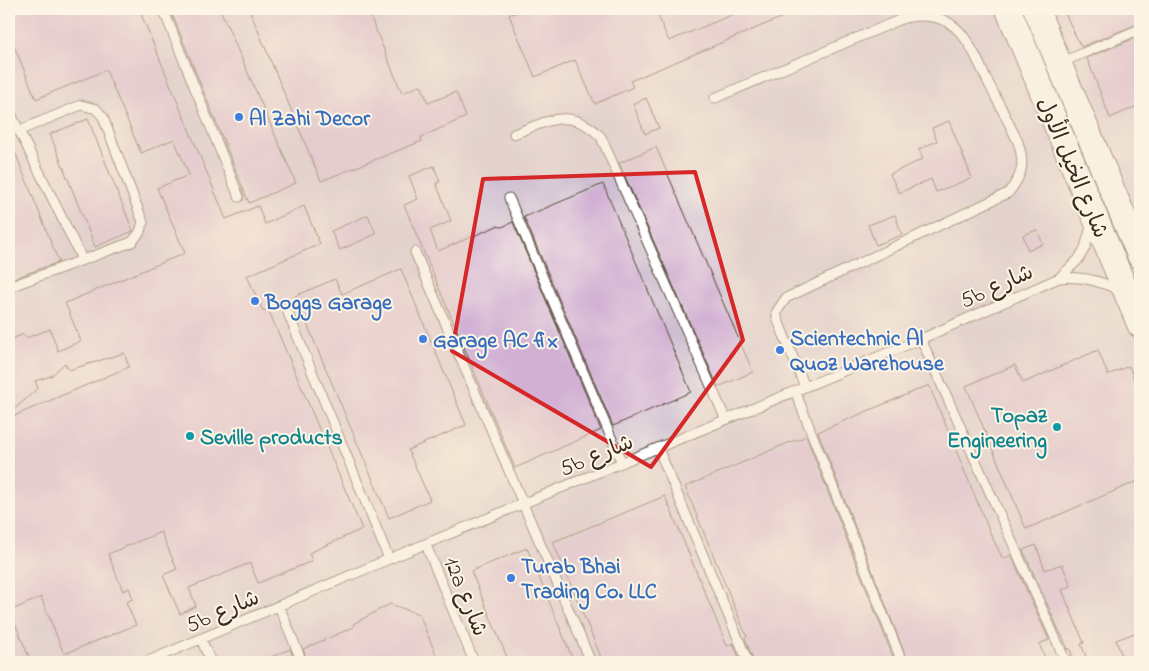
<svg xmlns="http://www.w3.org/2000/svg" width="1149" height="671" viewBox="0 0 1149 671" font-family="'Indie Flower','Playpen Sans Arabic',sans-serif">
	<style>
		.industrial { fill: #cebed1 }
		.building { fill: #d1b0d4 }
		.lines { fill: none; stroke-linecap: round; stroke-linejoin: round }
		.service-casing { stroke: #574638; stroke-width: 11 }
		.secondary-casing { stroke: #574638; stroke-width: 27 }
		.service { stroke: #fff; stroke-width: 9 }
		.secondary { stroke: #fff; stroke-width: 25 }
		.marked { fill: none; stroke: #d62828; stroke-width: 4; stroke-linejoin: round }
		.shop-dot { fill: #3f7fe0; stroke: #fcf5e5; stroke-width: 2 }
		.culture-dot { fill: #0f9aa8; stroke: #fcf5e5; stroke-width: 2 }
		.labels { text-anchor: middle; stroke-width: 4; stroke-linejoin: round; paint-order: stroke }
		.shop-label { font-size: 22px; font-weight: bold; fill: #366cbe; stroke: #fcf5e5; text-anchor: start }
		.street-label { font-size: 22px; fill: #3b2a1e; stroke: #fcf5e5 }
		.culture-label { font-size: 22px; font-weight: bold; fill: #0d838f; stroke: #fcf5e5; text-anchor: end }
	</style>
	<rect width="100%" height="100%" fill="#fcf5e5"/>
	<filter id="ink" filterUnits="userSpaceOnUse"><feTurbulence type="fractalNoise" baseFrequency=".02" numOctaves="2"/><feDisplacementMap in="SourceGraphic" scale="10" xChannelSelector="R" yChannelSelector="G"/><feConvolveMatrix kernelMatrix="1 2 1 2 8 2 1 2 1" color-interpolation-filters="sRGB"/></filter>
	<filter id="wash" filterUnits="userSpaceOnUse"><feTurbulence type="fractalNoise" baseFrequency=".0096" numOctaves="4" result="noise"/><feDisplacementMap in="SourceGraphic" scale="20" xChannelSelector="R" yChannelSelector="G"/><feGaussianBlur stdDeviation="1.12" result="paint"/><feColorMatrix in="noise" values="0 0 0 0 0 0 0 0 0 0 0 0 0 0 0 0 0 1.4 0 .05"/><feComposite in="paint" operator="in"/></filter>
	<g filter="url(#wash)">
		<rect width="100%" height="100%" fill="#f5e4ca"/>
		<path class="industrial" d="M 9,9 L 1140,9 L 1140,662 L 9,662 Z"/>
		<g id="blocks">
			<path class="building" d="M 9,9 L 139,9 L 226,219 L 258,206 L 265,224 L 304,206 L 320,244 L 247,276 L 263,311 L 268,309 L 362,529 L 309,553 L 312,561 L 258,583 L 250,563 L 189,588 L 196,606 L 180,614 L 163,575 L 177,569 L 161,532 L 108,554 L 123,591 L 129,588 L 133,599 L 126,602 L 136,625 L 64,654 L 41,597 L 10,611 L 31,662 L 9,662 L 9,418 L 129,367 L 124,353 L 69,370 L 65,363 L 51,376 L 35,381 L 38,388 L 9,414 L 9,340 L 24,334 L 26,338 L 50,329 L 58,351 L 81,341 L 65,303 L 185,253 L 157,188 L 189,175 L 174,139 L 141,153 L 106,70 L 36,99 L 9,34 Z
				M 170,9 L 220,9 L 296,183 L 249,203 Z
				M 249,9 L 367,9 L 402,93 L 421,85 L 428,103 L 456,92 L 466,117 L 421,137 L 422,141 L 321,181 Z
				M 524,9 L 655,9 L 669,41 L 746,9 L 802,9 L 630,81 L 633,87 L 595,104 L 575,60 L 535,77 L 509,15 Z
				M 1063,9 L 1140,9 L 1140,23 L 1081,47 Z
				M 1140,36 L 1140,105 L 1110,118 L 1087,58 Z
				M 646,98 L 659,128 L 645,134 L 633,104 Z
				M 88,119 L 133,231 L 95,247 L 50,134 Z
				M 949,121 L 972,178 L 936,192 L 931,179 L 899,193 L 890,174 L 923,159 L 919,149 L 937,141 L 932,128 Z
				M 9,137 L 59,262 L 9,280 Z
				M 656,147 L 753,372 L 718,387 L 619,163 Z
				M 434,166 L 440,182 L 436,183 L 451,221 L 430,230 L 438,251 L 497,226 L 502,227 L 513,222 L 601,430 L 515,468 L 404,205 L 418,199 L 409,176 Z
				M 603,184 L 691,392 L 613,426 L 524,217 Z
				M 368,215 L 376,234 L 340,250 L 331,231 Z
				M 895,215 L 902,235 L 876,245 L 868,225 Z
				M 1037,230 L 1043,244 L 1028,250 L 1023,235 Z
				M 401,269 L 466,425 L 408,450 L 430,500 L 389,518 L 295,296 L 335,279 L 342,294 Z
				M 1098,350 L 1108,375 L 1129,366 L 1140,394 L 1140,480 L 1026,529 L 966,386 L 1015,365 L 1023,383 Z
				M 929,385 L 991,535 L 1003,559 L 1011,555 L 1049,640 L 1039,644 L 1047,662 L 908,662 L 818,432 Z
				M 806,436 L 895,662 L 754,662 L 745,638 L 747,637 L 685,487 L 795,440 L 796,441 Z
				M 665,496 L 727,646 L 733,643 L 741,662 L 603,662 L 553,542 Z
				M 1036,545 L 1045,570 L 1062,564 L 1071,586 L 1062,590 L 1084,643 L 1081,644 L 1088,662 L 1074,662 L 1070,649 L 1068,650 L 1062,635 L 1061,635 L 1023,550 Z
				M 527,548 L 574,662 L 509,662 L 471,571 Z
				M 390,604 L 419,614 L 439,662 L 308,662 L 303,649 L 354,627 L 353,624 Z
				M 1140,631 L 1140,662 L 1124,662 L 1116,640 Z
				M 290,649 L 295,662 L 259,662 Z"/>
		</g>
	</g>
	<g filter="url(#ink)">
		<use href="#blocks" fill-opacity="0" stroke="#574638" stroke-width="1"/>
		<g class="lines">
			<g class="service-casing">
				<path id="service" d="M 163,9 L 239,197
					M 1060,63 L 1140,29
					M 715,98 L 904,18 C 956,7 968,40 987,80 C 997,100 1008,121 1018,142 C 1025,164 1023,175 1008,193 L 786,298 L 777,311 L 777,318 L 805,387
					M 9,110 L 82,259
					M 514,134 C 548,121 571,106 601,137 L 726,420
					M 509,198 L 622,463
					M 415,252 L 591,662
					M 1059,278 C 1082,276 1101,280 1121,292
					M 9,287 L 132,242 L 140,232 L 143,222 L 103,117 L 96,109 L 81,105 L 18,131
					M 288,313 L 389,559
					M 921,339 L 1066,662
					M 795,391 L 902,662
					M 658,448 L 748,662
					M 426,545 L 474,662
					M 279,606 L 302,662
					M 201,639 L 211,662
					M 146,662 L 389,559 L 921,339 L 1059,278 L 1078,260 L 1085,248 L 1091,226"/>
			</g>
			<g class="secondary-casing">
				<path id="secondary" d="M 1008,9 L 1140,325
					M 1036,9 L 1140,256"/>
			</g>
			<use href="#service" class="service"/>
			<use href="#secondary" class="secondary"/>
		</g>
	</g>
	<path d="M0 0H1149V671H0ZM 695,172 L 743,340 L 651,467 L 452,351 L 483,179 Z" fill="#f5e4ca" fill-opacity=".55" fill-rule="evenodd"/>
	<path class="marked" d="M 695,172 L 743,340 L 651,467 L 452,351 L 483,179 Z"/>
	<g class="shop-dot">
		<circle cx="239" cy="117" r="5"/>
		<circle cx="255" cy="301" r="5"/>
		<circle cx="423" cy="339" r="5"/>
		<circle cx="780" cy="350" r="5"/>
		<circle cx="511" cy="578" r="5"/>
	</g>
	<g class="culture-dot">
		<circle cx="1057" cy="427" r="5"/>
		<circle cx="190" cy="436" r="5"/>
	</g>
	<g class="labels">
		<g class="shop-label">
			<text x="249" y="125">Al Zahi Decor</text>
			<text x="265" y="309">Boggs Garage</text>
			<text x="790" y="345">Scientechnic Al<tspan x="790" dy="25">Quoz Warehouse</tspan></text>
			<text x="433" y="347">Garage AC fix</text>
			<text x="521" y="573">Turab Bhai<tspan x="521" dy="25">Trading Co. LLC</tspan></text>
		</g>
		<g class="street-label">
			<text transform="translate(1074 167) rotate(67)" y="8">شارع الخيل الأول</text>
			<text transform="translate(996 285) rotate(-24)" y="8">5b شارع</text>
			<text transform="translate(596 454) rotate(-22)" y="8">5b شارع</text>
			<text transform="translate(467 596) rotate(68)" y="8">12a شارع</text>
			<text transform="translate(222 610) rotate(-23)" y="8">5b شارع</text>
		</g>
		<g class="culture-label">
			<text x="1047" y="422">Topaz<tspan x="1047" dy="25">Engineering</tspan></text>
			<text x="200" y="444" text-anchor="start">Seville products</text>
		</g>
	</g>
	<rect width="1149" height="671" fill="none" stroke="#fcf5e5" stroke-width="30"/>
</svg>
